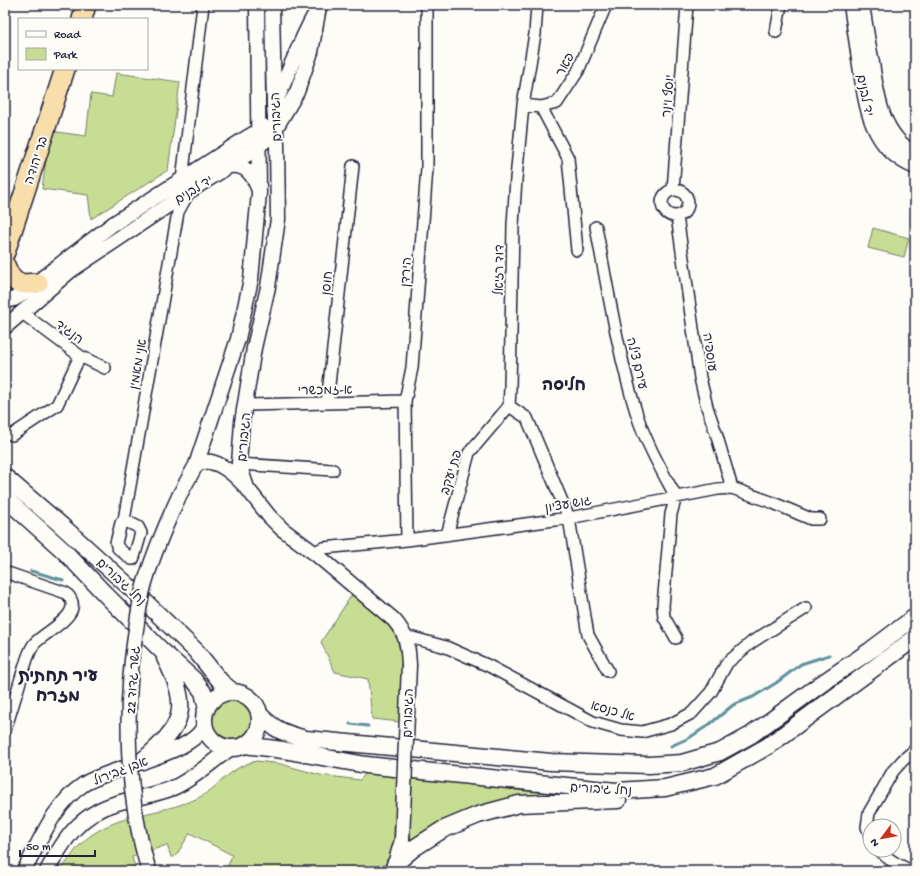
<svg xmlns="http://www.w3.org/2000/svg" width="920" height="876" viewBox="0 0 920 876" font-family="'Gochi Hand','Playpen Sans Hebrew',sans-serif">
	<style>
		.green { fill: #c7dd93; stroke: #748067 }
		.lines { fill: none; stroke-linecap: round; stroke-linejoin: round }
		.stream { stroke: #6091a0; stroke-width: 3 }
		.minor-casing { stroke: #22223b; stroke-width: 14 }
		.tertiary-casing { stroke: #22223b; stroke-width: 17 }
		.secondary-casing { stroke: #22223b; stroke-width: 19 }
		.trunk-casing { stroke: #22223b; stroke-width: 22 }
		.minor { stroke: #fdfcf7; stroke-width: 11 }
		.tertiary { stroke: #fdfcf7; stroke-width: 14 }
		.secondary { stroke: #fdfcf7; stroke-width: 16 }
		.trunk { stroke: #f8deab; stroke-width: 19 }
		.tertiary-bridge-casing { stroke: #22223b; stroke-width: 17; stroke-linecap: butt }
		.tertiary-bridge { stroke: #fdfcf7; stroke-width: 14 }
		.labels { text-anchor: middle; stroke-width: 4; stroke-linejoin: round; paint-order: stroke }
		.street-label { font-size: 13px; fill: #22223b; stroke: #fdfcf7 }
		.district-label { font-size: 17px; font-weight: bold; fill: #22223b; stroke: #fdfcf7 }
	</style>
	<rect width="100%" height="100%" fill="#fdfcf7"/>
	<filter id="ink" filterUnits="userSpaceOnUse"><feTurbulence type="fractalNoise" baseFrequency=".025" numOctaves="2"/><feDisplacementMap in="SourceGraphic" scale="8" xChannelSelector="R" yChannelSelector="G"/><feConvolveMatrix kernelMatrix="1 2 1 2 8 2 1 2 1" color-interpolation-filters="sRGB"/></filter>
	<g filter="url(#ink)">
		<path class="green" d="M 116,73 L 180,82 L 168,170 L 91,219 L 88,195 L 42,189 L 50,131 L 86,136 L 91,94 L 112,97 Z
			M 873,228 L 909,238 L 904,257 L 868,248 Z
			M 353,593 L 385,621 L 397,638 L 402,660 L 401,722 L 372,719 L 368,679 L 335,672 L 321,642 Z
			M210 720a23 23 0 1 1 46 0a23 23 0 1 1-46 0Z
			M 257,761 L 281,764 L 320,775 L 360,780 L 366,773 L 592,796 L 540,798 L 412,846 L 408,820 L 394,823 L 394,842 L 389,860 L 383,871 L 226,871 L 232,855 L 190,833 L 177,854 L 174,857 L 171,857 L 167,845 L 132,857 L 136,871 L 60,871 C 68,861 75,849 85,840 C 117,813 159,815 196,799 C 220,788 229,766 257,761 Z"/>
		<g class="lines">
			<path class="stream" d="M 31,571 L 63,580
				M 350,724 L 368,726
				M 671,746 L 689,738 L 710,724 L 733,705 L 753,697 L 776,683 L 801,664 L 829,655"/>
			<g class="minor-casing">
				<path id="minor" d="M 776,32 L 781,5
					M 523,105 L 541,107 L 557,103 L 578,71 L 606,5
					M 541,107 L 568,158 L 577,250
					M 182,180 L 203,5
					M662 203a13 13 0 1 1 26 0a13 13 0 1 1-26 0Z
					M 673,190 L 687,5
					M 677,216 L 700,378 L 707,407 L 716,433 L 732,488
					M 596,227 C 608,290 618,354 637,415 C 646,443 662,471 676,497 L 671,514 L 663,606 L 664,617 L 676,638
					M 21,312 L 80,356 L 105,368
					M 327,403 L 353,166
					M 245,405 L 405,401
					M 509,406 L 510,389 L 513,225 L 516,179 L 523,105 L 535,34 L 537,5
					M 509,406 L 527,418 L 569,518 L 588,635 L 608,671
					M 12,435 L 57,405 L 80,356
					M 239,464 L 333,470
					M 124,520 L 178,212 L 189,192
					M 124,520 L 138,527 L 141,533 L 134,557 L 133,559 L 131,559 L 118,548 L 116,543 L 121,523 Z
					M 447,535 L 469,453 L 509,406
					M 407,540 L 405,401 L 412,368 L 427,168 L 427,5
					M 317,555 L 319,550 L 323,548 L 407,540 L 569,518 L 718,489 L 732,488 L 771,502 L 811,519 L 820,519
					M 5,572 L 66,593 C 88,614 45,631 34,644 C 27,654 25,667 21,678 C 16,696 10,713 5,731
					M 406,638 L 413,638 L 446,647 L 489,666 L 593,722 L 621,730 L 642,732 L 671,724 L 692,713 L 711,692 L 727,663 L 752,642 L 806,608
					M 870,835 L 867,827 L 869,813 L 893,771 L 903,760 L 915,750
					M 880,850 C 887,860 901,866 912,871"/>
			</g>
			<g class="tertiary-casing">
				<path id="tertiary" d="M 272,5 L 274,105 L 277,144 L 278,219 L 268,287 L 254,348 L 242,422 L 239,464 L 247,488 L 269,516 L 282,529 L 317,555 L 394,620 C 407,635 408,645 409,665
					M 851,5 C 854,25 857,45 860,65 C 866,107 871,149 915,167
					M 862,5 C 865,24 868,44 872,63 C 877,98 882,135 915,154
					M 276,101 C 289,72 299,43 314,16
					M 230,166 C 246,164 253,175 258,188
					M 5,301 L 14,299 L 19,296 L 88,243 L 113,224 L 248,137 L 258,131 L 263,126
					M 5,327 L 70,271 L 191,190 L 251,152 L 271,136 L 297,92 L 311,52 L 319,7
					M 196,465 C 212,454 233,473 244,485
					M 180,494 L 196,465 L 238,339 L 251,279 L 259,193 L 257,5
					M 24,871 C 40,841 54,804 84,784 C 110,767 195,754 204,725
					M 47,871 C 64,839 80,814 117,803 C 135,798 155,795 173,788 C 195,778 211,762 231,748
					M 391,871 L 395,864 L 402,840"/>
			</g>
			<g class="secondary-casing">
				<path id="secondary" d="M 5,477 L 62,526 L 134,591 L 196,651 L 221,682 L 233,692
					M 5,498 L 64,551 L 104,593 L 161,650 L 194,680 L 203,692 L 207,708
					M204 720a28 28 0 1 1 56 0a28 28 0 1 1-56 0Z
					M 259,714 C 274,730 286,734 306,739 L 551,762 L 649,765 L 682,763 L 720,752 L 751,735 L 821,684 L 871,650 L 915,617
					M 245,745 L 283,750 L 366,765 L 605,790 L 617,791 L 665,788 L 715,776 L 768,746 L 915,638
					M 142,761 C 184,726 191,708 165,658
					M 395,864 L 414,848 L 442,830 L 478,815 L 519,804 L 618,800"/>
			</g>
			<g class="trunk-casing">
				<path id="trunk" d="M 82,19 L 86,5
					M 5,252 L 65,69
					M 5,265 C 13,285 18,285 38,283"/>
			</g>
			<use href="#minor" class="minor"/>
			<use href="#tertiary" class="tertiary"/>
			<use href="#secondary" class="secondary"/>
			<use href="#trunk" class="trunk"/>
			<g class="tertiary-bridge-casing">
				<path id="tertiary-bridge" d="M 402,840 L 409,665
					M 149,871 C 126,796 124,713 135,636 C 138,617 140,597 146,579 C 155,550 167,522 180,494"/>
			</g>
			<use href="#tertiary-bridge" class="tertiary-bridge"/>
		</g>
	</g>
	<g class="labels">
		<g class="street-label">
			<text transform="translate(564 64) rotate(-61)" y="5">פאר</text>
			<text transform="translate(866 95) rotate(78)" y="5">יד לבנים</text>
			<text transform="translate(667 96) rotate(-85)" y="5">יוסף וינר</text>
			<text transform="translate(275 117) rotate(-93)" y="5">הגיבורים</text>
			<text transform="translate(35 160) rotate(-72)" y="5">בר יהודה</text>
			<text transform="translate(193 189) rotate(-32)" y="5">יד לבנים</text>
			<text transform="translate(498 270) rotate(-89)" y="5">דוד רזיאל</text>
			<text transform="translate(405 272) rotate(-86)" y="5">הירדן</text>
			<text transform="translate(326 283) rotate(-84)" y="5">חוסן</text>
			<text transform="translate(70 331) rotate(37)" y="5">הנגיד</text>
			<text transform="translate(711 352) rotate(82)" y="5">עוספיה</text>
			<text transform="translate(638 363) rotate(76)" y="5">עירם צילה</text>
			<text transform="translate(137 364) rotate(-80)" y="5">אני מאמין</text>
			<text transform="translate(325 389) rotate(-1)" y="5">א-זמכשרי</text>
			<text transform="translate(243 437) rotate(-85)" y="5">הגיבורים</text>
			<text transform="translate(450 472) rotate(-73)" y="5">פת יעקב</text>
			<text transform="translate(568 503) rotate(-10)" y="5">גוש עציון</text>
			<text transform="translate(122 581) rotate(43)" y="5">נחל גיבורים</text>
			<text transform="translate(132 680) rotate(-86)" y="5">גשר גדוד 22</text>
			<text transform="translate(613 710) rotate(16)" y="5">אל כנסא</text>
			<text transform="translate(407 713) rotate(-88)" y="5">הגיבורים</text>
			<text transform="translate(120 770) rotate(-21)" y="5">אבן גבירול</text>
			<text transform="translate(601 788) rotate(3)" y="5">נחל גיבורים</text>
		</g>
		<g class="district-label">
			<text x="564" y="390">חליסה</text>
			<text x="58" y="681">עיר תחתית<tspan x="58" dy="20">מזרח</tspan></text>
		</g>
	</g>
	<rect width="920" height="876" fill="none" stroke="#fdfcf7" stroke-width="20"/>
	<rect x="10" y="10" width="900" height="856" fill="none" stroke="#22223b" stroke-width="1.5" filter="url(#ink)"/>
	<rect x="18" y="18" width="130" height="52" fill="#fdfcf7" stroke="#a5a5ac"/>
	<rect x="26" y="31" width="20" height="6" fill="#fdfcf7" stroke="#a5a5ac"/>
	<text x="54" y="38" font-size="12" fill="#22223b">Road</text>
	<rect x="26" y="48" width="20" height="12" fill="#c7dd93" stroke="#a5a5ac"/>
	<text x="54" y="58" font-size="12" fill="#22223b">Park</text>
	<g transform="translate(882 838) rotate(238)"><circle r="19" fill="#fdfcf7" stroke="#a5a5ac"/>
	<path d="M0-3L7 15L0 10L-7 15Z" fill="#c8321e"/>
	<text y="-6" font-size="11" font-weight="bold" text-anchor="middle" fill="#22223b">N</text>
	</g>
	<path d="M20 850v6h75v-6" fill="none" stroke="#22223b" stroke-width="2"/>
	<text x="26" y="850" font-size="12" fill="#22223b" stroke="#fdfcf7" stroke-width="3" paint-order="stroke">50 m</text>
</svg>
